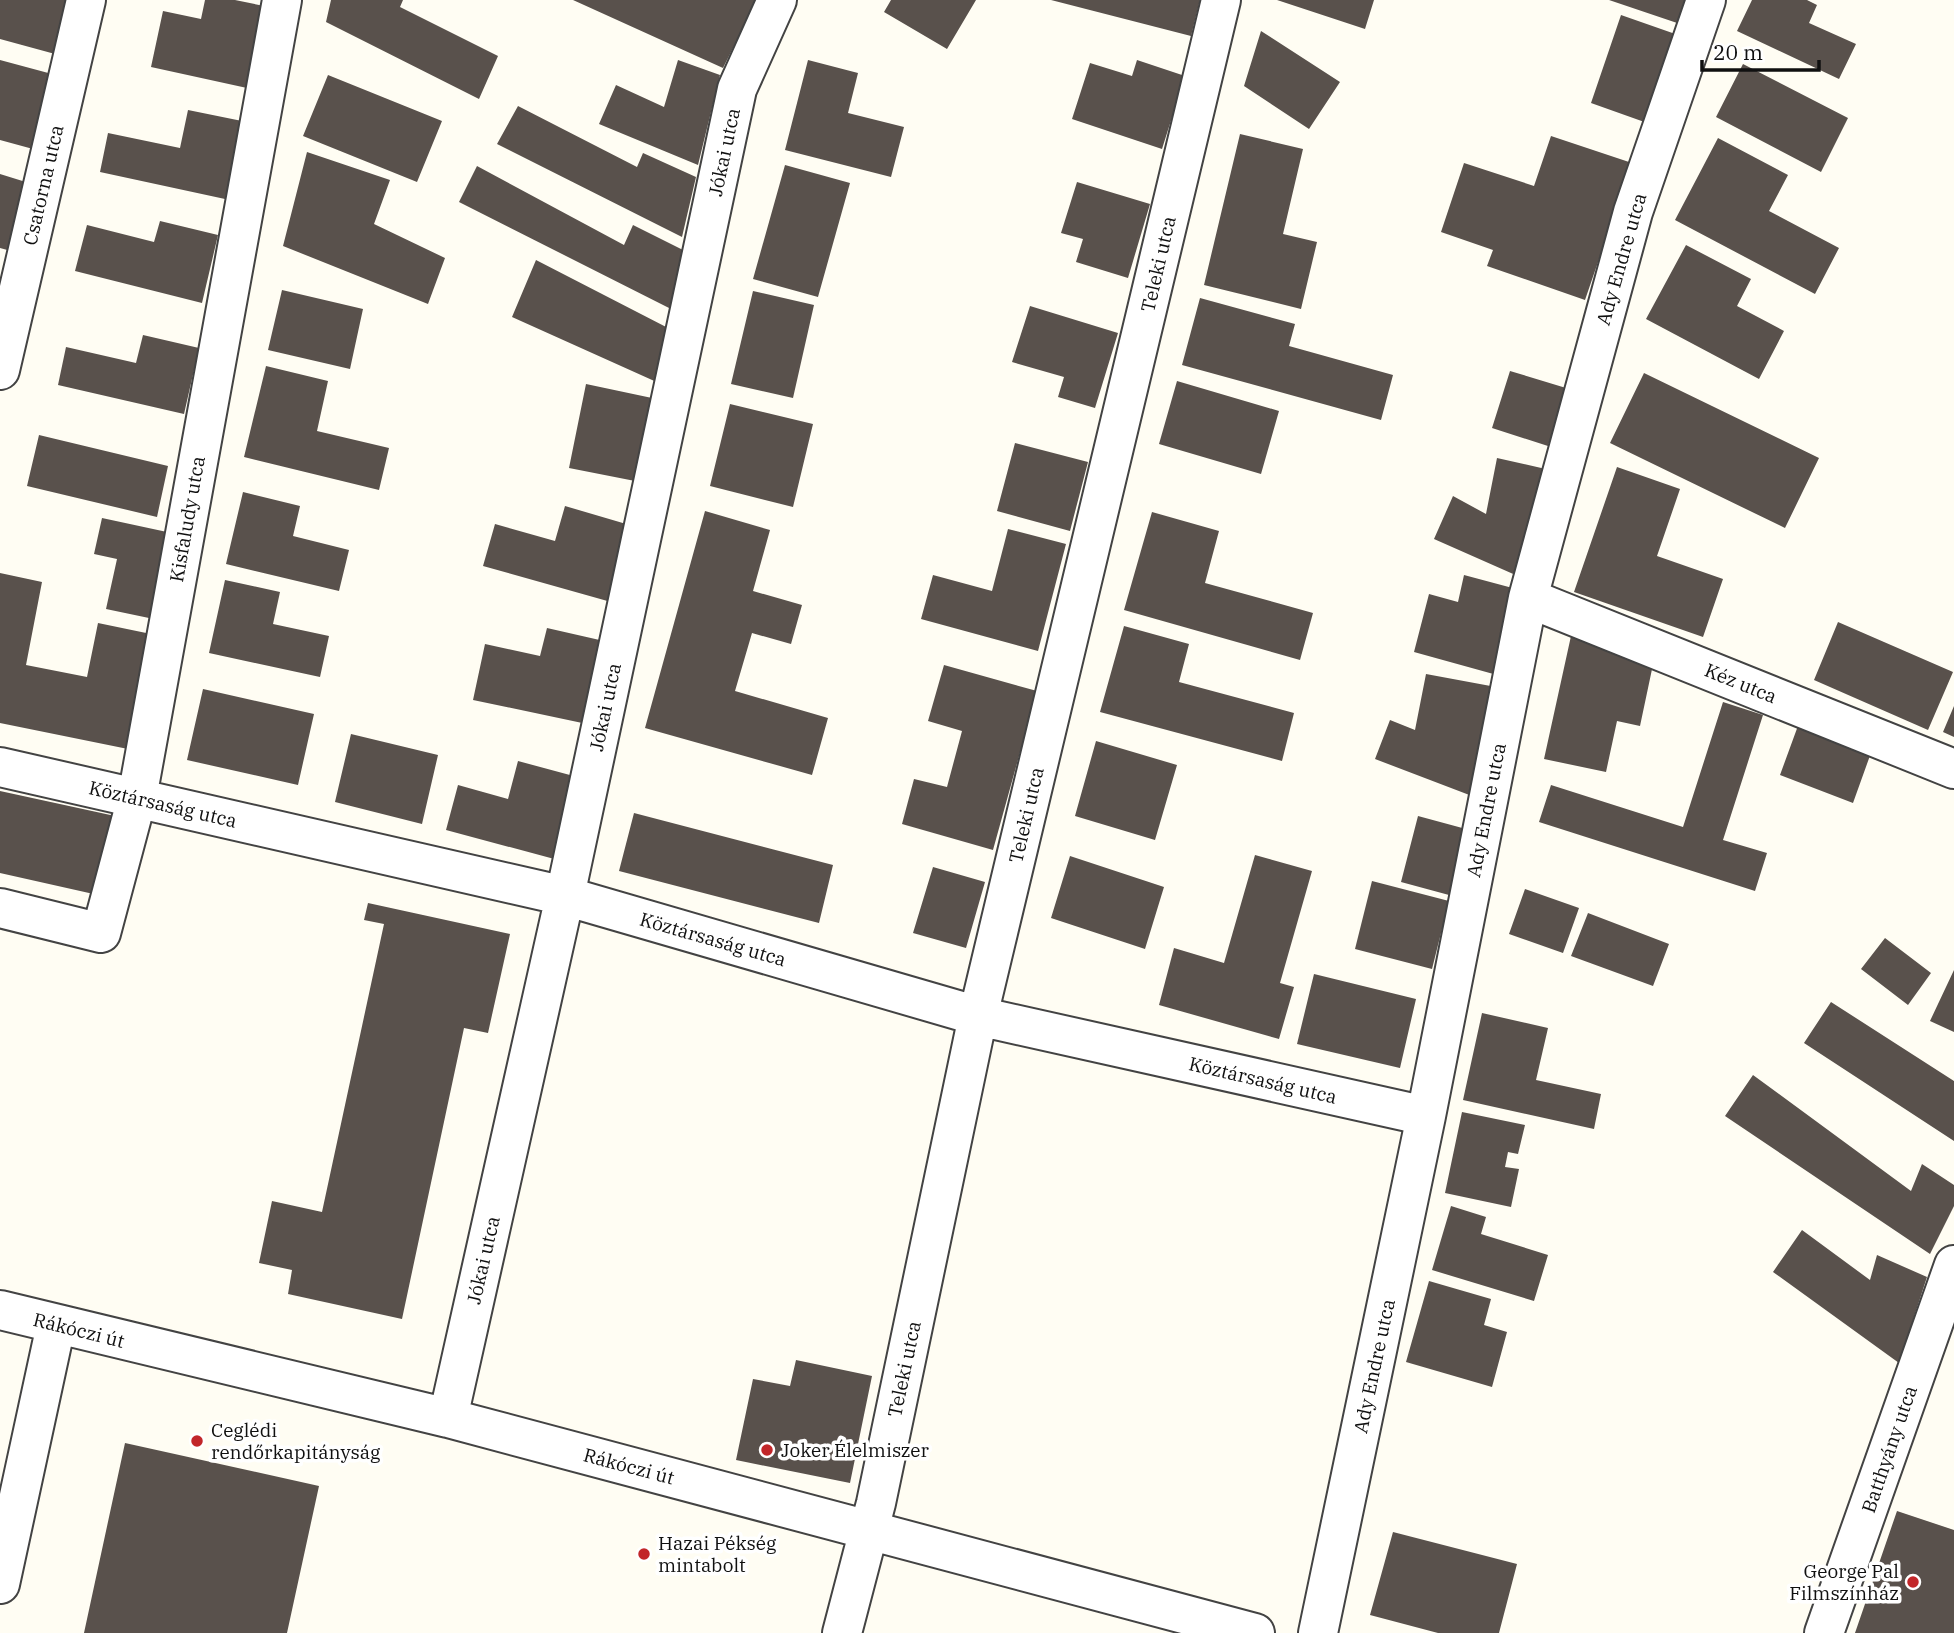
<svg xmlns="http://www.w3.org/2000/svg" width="1954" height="1633" viewBox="0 0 1954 1633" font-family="'IBM Plex Serif',serif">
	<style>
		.building { fill: #59514c }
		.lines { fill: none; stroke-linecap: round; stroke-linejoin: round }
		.minor-casing { stroke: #434343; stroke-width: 42 }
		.minor { stroke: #fff; stroke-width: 38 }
		.poi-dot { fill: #c22629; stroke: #fff; stroke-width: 2.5 }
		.labels { text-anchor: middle; stroke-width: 7; stroke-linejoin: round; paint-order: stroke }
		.street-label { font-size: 19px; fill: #101010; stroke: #fff }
		.poi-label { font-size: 19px; fill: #101010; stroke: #fff; text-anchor: start }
	</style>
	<rect width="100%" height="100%" fill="#fffdf3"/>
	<path class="building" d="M 0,0 L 70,0 L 55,54 L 0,39 Z
		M 205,0 L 235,0 L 264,6 L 247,88 L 151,67 L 163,11 L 201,19 Z
		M 331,0 L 403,0 L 400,7 L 498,56 L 479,99 L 326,22 Z
		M 573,0 L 757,0 L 723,68 Z
		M 891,0 L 976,0 L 947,49 L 884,12 Z
		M 1051,0 L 1200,0 L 1191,36 Z
		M 1277,0 L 1374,0 L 1365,29 Z
		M 1609,0 L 1695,0 L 1686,26 Z
		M 1752,0 L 1807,0 L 1817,5 L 1809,23 L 1856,44 L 1839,79 L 1737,31 Z
		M 1621,15 L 1681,36 L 1650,124 L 1591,103 Z
		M 1261,31 L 1340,82 L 1309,129 L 1244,86 Z
		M 0,60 L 52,74 L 33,149 L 0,140 Z
		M 678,60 L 720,75 L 698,165 L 599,124 L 616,85 L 664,107 Z
		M 808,60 L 858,73 L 848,113 L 904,127 L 891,177 L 785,150 Z
		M 1137,60 L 1185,76 L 1162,149 L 1072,119 L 1090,63 L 1132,76 Z
		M 1743,64 L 1848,118 L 1821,172 L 1716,117 Z
		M 328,75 L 442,121 L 417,182 L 303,136 Z
		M 518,106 L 637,167 L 643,153 L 696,177 L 682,237 L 497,144 Z
		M 188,110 L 242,121 L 225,199 L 100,172 L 108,133 L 180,148 Z
		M 1240,134 L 1303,149 L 1283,234 L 1317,242 L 1301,309 L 1204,285 Z
		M 1551,136 L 1632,163 L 1585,300 L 1487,266 L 1493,250 L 1441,232 L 1464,163 L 1534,186 Z
		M 1718,138 L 1788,175 L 1769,211 L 1839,248 L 1815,294 L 1675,220 Z
		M 307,152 L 390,180 L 374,224 L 445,258 L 428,304 L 283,246 Z
		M 785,165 L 850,183 L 818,297 L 753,279 Z
		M 477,166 L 624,245 L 633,225 L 683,250 L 673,310 L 459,202 Z
		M 0,174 L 29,183 L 11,251 L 0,248 Z
		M 1077,182 L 1150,204 L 1128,278 L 1076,262 L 1083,239 L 1061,233 Z
		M 160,221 L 218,235 L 202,303 L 75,271 L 87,225 L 154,242 Z
		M 1686,245 L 1751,279 L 1737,306 L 1784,331 L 1759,379 L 1646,319 Z
		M 536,260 L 670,329 L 661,384 L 512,317 Z
		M 282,290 L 363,309 L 350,369 L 268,350 Z
		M 753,291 L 814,305 L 793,398 L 731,384 Z
		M 1200,298 L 1295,324 L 1289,346 L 1393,375 L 1381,420 L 1182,365 Z
		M 1030,306 L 1118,333 L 1095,408 L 1058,397 L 1064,377 L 1012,362 Z
		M 143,335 L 199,348 L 184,414 L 58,385 L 66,347 L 136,363 Z
		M 266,366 L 328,381 L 317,431 L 389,448 L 379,490 L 244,457 Z
		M 1510,371 L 1566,388 L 1548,446 L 1492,428 Z
		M 1644,373 L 1819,458 L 1785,528 L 1610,443 Z
		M 1177,381 L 1279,411 L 1261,474 L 1159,444 Z
		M 586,384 L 652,398 L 635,481 L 569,468 Z
		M 730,404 L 813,424 L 793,507 L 710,486 Z
		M 39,435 L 168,466 L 157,517 L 27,486 Z
		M 1015,443 L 1088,462 L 1070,531 L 997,511 Z
		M 1497,458 L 1550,470 L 1520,577 L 1434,539 L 1453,496 L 1486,514 Z
		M 1617,467 L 1680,489 L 1657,556 L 1723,579 L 1703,637 L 1574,592 Z
		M 243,492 L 300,506 L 293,536 L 349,550 L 339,591 L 226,564 Z
		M 565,506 L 633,526 L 611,602 L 483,566 L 495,524 L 555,541 Z
		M 705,511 L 770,530 L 753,591 L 802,605 L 791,644 L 752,633 L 735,691 L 828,718 L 812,775 L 645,728 Z
		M 1152,512 L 1219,531 L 1205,583 L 1313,613 L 1300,660 L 1124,610 Z
		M 102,518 L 167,532 L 149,618 L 106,609 L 117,559 L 94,554 Z
		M 1008,529 L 1066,544 L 1038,651 L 921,619 L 933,575 L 992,591 Z
		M 0,573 L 42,582 L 26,665 L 87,677 L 98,623 L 151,634 L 128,749 L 0,723 Z
		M 1464,575 L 1520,590 L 1497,675 L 1414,652 L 1429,594 L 1458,602 Z
		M 225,580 L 280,592 L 273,624 L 329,636 L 320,677 L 209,653 Z
		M 1838,622 L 1953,672 L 1928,730 L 1814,680 Z
		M 1124,626 L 1189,644 L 1179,682 L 1294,713 L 1282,761 L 1100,712 Z
		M 547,628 L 604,641 L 587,724 L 473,700 L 485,644 L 540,656 Z
		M 1571,636 L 1655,655 L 1640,726 L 1617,721 L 1606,772 L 1544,759 Z
		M 944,665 L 1037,691 L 993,850 L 902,824 L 914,779 L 947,787 L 962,731 L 928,721 Z
		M 1426,674 L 1496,687 L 1472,796 L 1375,759 L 1390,720 L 1415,730 Z
		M 203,689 L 314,714 L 298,785 L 187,760 Z
		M 1723,702 L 1763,715 L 1723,840 L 1767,853 L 1755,891 L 1539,822 L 1551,785 L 1683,827 Z
		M 1954,706 L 1954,737 L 1943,732 Z
		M 1799,723 L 1872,750 L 1853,803 L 1780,775 Z
		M 351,734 L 438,755 L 422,824 L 335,802 Z
		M 1096,741 L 1177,765 L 1155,840 L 1075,816 Z
		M 518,761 L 581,778 L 558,860 L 446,830 L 458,785 L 508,799 Z
		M 0,791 L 115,816 L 98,895 L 0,873 Z
		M 634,813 L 833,865 L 819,923 L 619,871 Z
		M 1418,816 L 1466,829 L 1449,895 L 1401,882 Z
		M 1255,855 L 1312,871 L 1280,983 L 1294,987 L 1279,1039 L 1159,1005 L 1174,948 L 1224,963 Z
		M 1070,856 L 1164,887 L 1145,949 L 1051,918 Z
		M 933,867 L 985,882 L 966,948 L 913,933 Z
		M 1372,881 L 1449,901 L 1432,969 L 1355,949 Z
		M 1525,889 L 1579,908 L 1563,953 L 1509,934 Z
		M 368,903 L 510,934 L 488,1033 L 464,1028 L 402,1319 L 288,1294 L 292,1270 L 259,1263 L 272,1201 L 322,1212 L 384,924 L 364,920 Z
		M 1588,913 L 1669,944 L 1653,986 L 1571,956 Z
		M 1885,938 L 1931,973 L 1908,1005 L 1861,969 Z
		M 1954,970 L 1954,1032 L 1930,1021 Z
		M 1314,974 L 1416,999 L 1400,1068 L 1297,1044 Z
		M 1831,1002 L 1954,1081 L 1954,1141 L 1804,1043 Z
		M 1482,1013 L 1548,1028 L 1536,1080 L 1601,1094 L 1594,1129 L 1463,1100 Z
		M 1753,1075 L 1911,1191 L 1922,1164 L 1954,1185 L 1954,1206 L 1930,1254 L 1725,1116 Z
		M 1462,1112 L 1525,1125 L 1518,1154 L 1508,1152 L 1505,1167 L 1519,1169 L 1511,1207 L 1445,1193 Z
		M 1451,1206 L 1486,1217 L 1481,1234 L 1548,1255 L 1534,1301 L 1432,1270 Z
		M 1802,1230 L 1870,1280 L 1877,1255 L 1927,1277 L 1899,1363 L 1773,1272 Z
		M 1429,1281 L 1491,1299 L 1484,1325 L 1507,1332 L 1492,1387 L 1406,1362 Z
		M 796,1360 L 872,1376 L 850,1483 L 736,1460 L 753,1379 L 790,1386 Z
		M 125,1443 L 319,1486 L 287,1633 L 84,1633 Z
		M 1897,1511 L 1954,1530 L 1954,1633 L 1855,1633 Z
		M 1393,1532 L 1517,1564 L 1499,1633 L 1438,1633 L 1370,1615 Z"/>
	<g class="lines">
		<g class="minor-casing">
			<path id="minor" d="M 0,370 L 86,0
				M 1528,598 L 1954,769
				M 0,767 L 565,896 L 978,1016 L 1426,1116
				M 0,908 L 101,933 L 137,798 L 282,0
				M 0,1310 L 448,1418 L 1255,1633
				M 448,1418 L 565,896 L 737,89 L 777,0
				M 0,1584 L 56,1325
				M 842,1633 L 876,1503 L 978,1016 L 1221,0
				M 1318,1633 L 1426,1116 L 1528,598 L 1633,212 L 1706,0
				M 1824,1633 L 1954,1265"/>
		</g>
		<use href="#minor" class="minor"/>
	</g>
	<g class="poi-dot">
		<circle cx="197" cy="1441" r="7"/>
		<circle cx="767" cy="1450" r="7"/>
		<circle cx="644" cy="1554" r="7"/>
		<circle cx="1913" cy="1582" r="7"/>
	</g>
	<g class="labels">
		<g class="street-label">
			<text transform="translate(724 152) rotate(-78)" y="7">Jókai utca</text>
			<text transform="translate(43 185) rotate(-77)" y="7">Csatorna utca</text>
			<text transform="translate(1621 259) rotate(-74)" y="7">Ady Endre utca</text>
			<text transform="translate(1158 264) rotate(-77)" y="7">Teleki utca</text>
			<text transform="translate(187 519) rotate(-80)" y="7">Kisfaludy utca</text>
			<text transform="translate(1741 683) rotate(22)" y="7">Kéz utca</text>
			<text transform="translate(605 707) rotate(-78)" y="7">Jókai utca</text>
			<text transform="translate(163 804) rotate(13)" y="7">Köztársaság utca</text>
			<text transform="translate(1486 810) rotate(-79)" y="7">Ady Endre utca</text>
			<text transform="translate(1026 815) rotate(-77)" y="7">Teleki utca</text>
			<text transform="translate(713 939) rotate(16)" y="7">Köztársaság utca</text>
			<text transform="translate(1263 1080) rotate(13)" y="7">Köztársaság utca</text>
			<text transform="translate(483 1260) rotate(-77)" y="7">Jókai utca</text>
			<text transform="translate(79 1330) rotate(14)" y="7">Rákóczi út</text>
			<text transform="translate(1374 1366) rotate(-78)" y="7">Ady Endre utca</text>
			<text transform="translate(904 1369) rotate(-78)" y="7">Teleki utca</text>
			<text transform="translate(1889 1449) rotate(-71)" y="7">Batthyány utca</text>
			<text transform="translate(629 1466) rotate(15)" y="7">Rákóczi út</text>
		</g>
		<g class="poi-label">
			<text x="211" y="1437">Ceglédi<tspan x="211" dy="22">rendőrkapitányság</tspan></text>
			<text x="781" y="1457">Joker Élelmiszer</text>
			<text x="658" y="1550">Hazai Pékség<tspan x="658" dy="22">mintabolt</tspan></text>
			<text x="1899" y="1578" text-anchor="end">George Pal<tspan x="1899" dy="22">Filmszínház</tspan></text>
		</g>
	</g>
	<path d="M1702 60v10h117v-10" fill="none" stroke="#101010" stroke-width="3.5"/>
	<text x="1713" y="60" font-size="21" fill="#101010" stroke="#ffffff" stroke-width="5" paint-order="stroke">20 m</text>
</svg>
